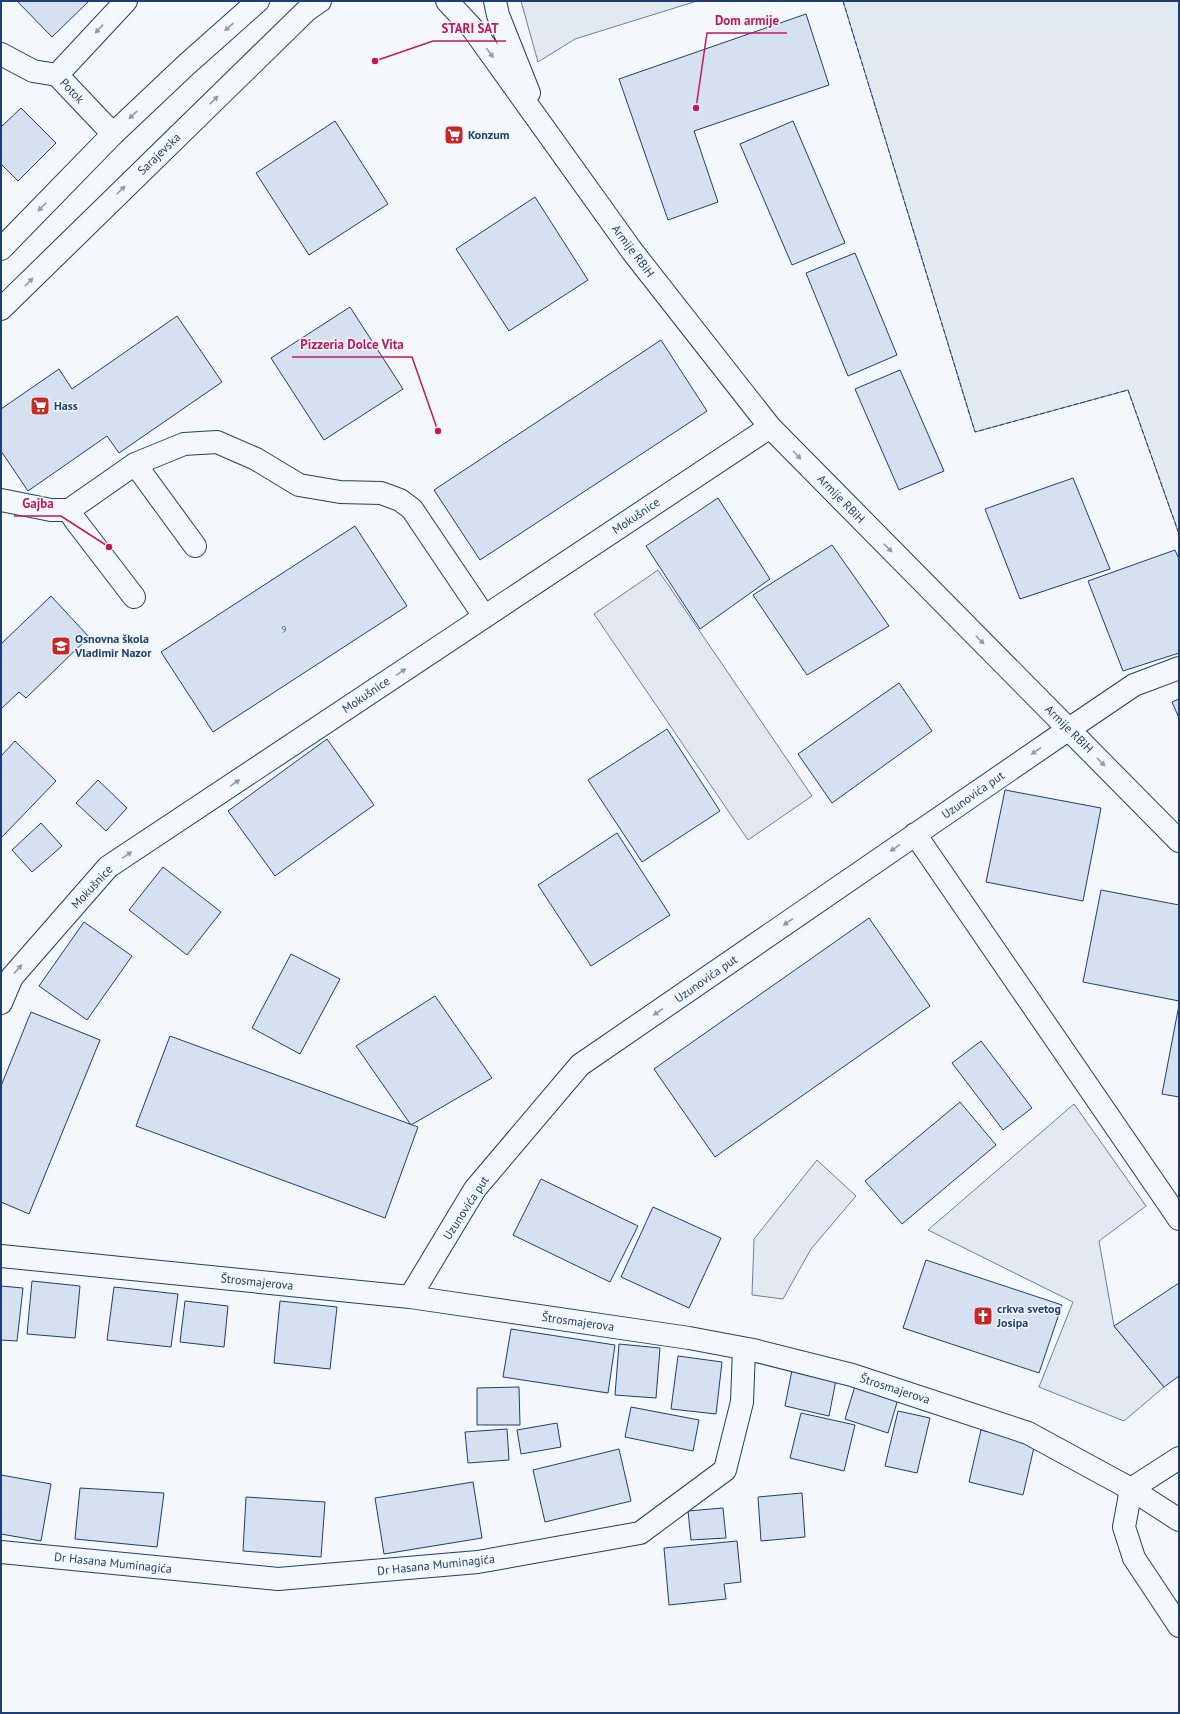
<svg xmlns="http://www.w3.org/2000/svg" width="1180" height="1714" viewBox="0 0 1180 1714" font-family="'PT Sans',sans-serif">
	<style>
		.green { fill: #e3e9f0; stroke: #687fa3 }
		.parking { fill: #e3e8f0; stroke: #687fa3 }
		.building { fill: #d5e0f0; stroke: #1d3f73 }
		.lines { fill: none; stroke-linecap: round; stroke-linejoin: round }
		.minor-casing { stroke: #1d3f73; stroke-width: 24 }
		.major-casing { stroke: #1d3f73; stroke-width: 24 }
		.minor { stroke: #f4f7fb; stroke-width: 22 }
		.major { stroke: #f4f7fb; stroke-width: 22 }
		.fence { stroke: #1d3f73; stroke-width: 1; stroke-dasharray: 5 2; stroke-linecap: butt }
		.oneway { fill: #889bb7 }
		.labels { text-anchor: middle; stroke-width: 3; stroke-linejoin: round; paint-order: stroke }
		.number-label { font-size: 10px; fill: #4b6792 }
		.street-label { font-size: 12px; fill: #1d3f73; stroke: #f4f7fb }
		.poi-label { font-size: 12px; font-weight: bold; fill: #1d3f73; stroke: #f4f7fb; text-anchor: start }
		.leader { fill: none; stroke: #c2185b; stroke-width: 1.5 }
		.callout-dot { fill: #c2185b; stroke: #f4f7fb; stroke-width: 1.5 }
		.callout-label { font-size: 13px; text-anchor: middle; font-weight: bold; fill: #c2185b; stroke: #f4f7fb; stroke-width: 3; stroke-linejoin: round; paint-order: stroke }
	</style>
	<rect width="100%" height="100%" fill="#f4f7fb"/>
	<path class="green" d="M 521,1 L 697,1 L 575,39 L 538,62 Z
		M 843,1 L 1179,1 L 1179,534 L 1128,390 L 975,432 Z
		M 1074,1104 L 1146,1206 L 1099,1241 L 1114,1326 L 1164,1387 L 1124,1421 L 1039,1387 L 1073,1302 L 928,1230 Z
		M 817,1160 L 856,1196 L 811,1249 L 783,1299 L 752,1295 L 754,1239 Z"/>
	<path class="parking" d="M 658,570 L 812,796 L 748,840 L 594,614 Z"/>
	<path class="building" d="M 17,1 L 89,1 L 52,37 Z
		M 806,14 L 829,85 L 694,131 L 718,202 L 668,220 L 619,79 Z
		M 21,108 L 56,143 L 18,181 L 1,164 L 1,127 Z
		M 335,121 L 388,204 L 309,255 L 256,173 Z
		M 793,121 L 845,243 L 792,265 L 740,144 Z
		M 535,197 L 588,280 L 509,331 L 456,249 Z
		M 855,253 L 897,355 L 848,376 L 806,273 Z
		M 350,307 L 403,389 L 324,440 L 271,358 Z
		M 177,316 L 222,382 L 119,453 L 107,436 L 28,491 L 1,451 L 1,409 L 59,369 L 72,389 Z
		M 661,340 L 707,411 L 480,560 L 434,490 Z
		M 900,370 L 944,471 L 899,490 L 855,389 Z
		M 1073,478 L 1110,569 L 1020,599 L 985,509 Z
		M 718,498 L 770,579 L 700,629 L 646,546 Z
		M 355,526 L 407,606 L 213,732 L 161,652 Z
		M 832,545 L 889,626 L 807,675 L 753,595 Z
		M 1175,550 L 1179,559 L 1179,653 L 1123,671 L 1088,581 Z
		M 51,596 L 89,637 L 26,698 L 19,692 L 1,709 L 1,644 Z
		M 899,683 L 932,731 L 832,803 L 798,754 Z
		M 1179,699 L 1179,718 L 1172,702 Z
		M 667,729 L 720,811 L 642,862 L 588,780 Z
		M 327,739 L 374,805 L 275,876 L 228,811 Z
		M 15,741 L 56,781 L 1,838 L 1,756 Z
		M 98,780 L 127,808 L 106,831 L 76,803 Z
		M 1005,790 L 1101,808 L 1083,901 L 986,882 Z
		M 41,823 L 62,846 L 32,872 L 12,850 Z
		M 617,833 L 670,915 L 591,966 L 538,885 Z
		M 163,867 L 221,912 L 187,955 L 129,910 Z
		M 1101,890 L 1179,905 L 1179,1001 L 1083,982 Z
		M 869,918 L 930,1006 L 715,1157 L 654,1069 Z
		M 84,922 L 132,956 L 87,1020 L 39,986 Z
		M 291,954 L 340,979 L 300,1054 L 252,1028 Z
		M 435,996 L 492,1078 L 411,1125 L 356,1046 Z
		M 1179,1005 L 1179,1097 L 1162,1094 Z
		M 31,1012 L 100,1040 L 29,1214 L 1,1202 L 1,1086 Z
		M 170,1036 L 418,1127 L 385,1218 L 136,1126 Z
		M 981,1041 L 1032,1108 L 1003,1130 L 952,1063 Z
		M 960,1102 L 996,1145 L 902,1224 L 865,1181 Z
		M 541,1179 L 638,1226 L 610,1282 L 513,1235 Z
		M 653,1207 L 721,1238 L 689,1308 L 621,1277 Z
		M 926,1260 L 1062,1305 L 1039,1373 L 903,1328 Z
		M 32,1281 L 80,1286 L 75,1338 L 27,1334 Z
		M 1179,1283 L 1179,1376 L 1164,1387 L 1114,1326 Z
		M 1,1286 L 23,1288 L 17,1341 L 1,1340 Z
		M 114,1287 L 178,1294 L 171,1347 L 107,1340 Z
		M 185,1301 L 228,1306 L 224,1347 L 180,1342 Z
		M 280,1301 L 337,1307 L 330,1369 L 274,1363 Z
		M 511,1329 L 615,1345 L 608,1393 L 503,1377 Z
		M 619,1344 L 660,1348 L 656,1398 L 615,1395 Z
		M 678,1356 L 722,1362 L 716,1414 L 671,1409 Z
		M 792,1370 L 836,1380 L 829,1416 L 785,1406 Z
		M 855,1386 L 898,1399 L 888,1433 L 845,1419 Z
		M 519,1387 L 520,1425 L 477,1425 L 477,1388 Z
		M 631,1407 L 699,1420 L 693,1451 L 625,1437 Z
		M 898,1411 L 930,1418 L 917,1473 L 885,1466 Z
		M 801,1413 L 855,1425 L 844,1471 L 790,1458 Z
		M 557,1423 L 561,1447 L 521,1454 L 517,1430 Z
		M 507,1429 L 509,1460 L 468,1463 L 465,1432 Z
		M 981,1430 L 1035,1443 L 1023,1495 L 969,1482 Z
		M 619,1449 L 631,1501 L 545,1522 L 533,1470 Z
		M 1,1475 L 51,1484 L 41,1541 L 1,1534 Z
		M 473,1482 L 482,1538 L 384,1554 L 375,1498 Z
		M 80,1488 L 164,1493 L 157,1547 L 75,1539 Z
		M 802,1493 L 805,1537 L 761,1541 L 758,1497 Z
		M 246,1497 L 325,1502 L 321,1557 L 243,1551 Z
		M 723,1508 L 726,1538 L 691,1540 L 688,1511 Z
		M 737,1541 L 741,1582 L 724,1584 L 726,1599 L 669,1605 L 664,1548 Z"/>
	<g class="lines">
		<g class="minor-casing">
			<path id="minor" d="M 447,1 L 473,29 L 632,251 L 770,427 L 1179,841
				M 495,1 L 498,15 L 529,93
				M 1,54 L 33,71 L 57,75 L 113,134
				M 57,75 L 126,1
				M 135,464 L 195,546
				M 1,500 L 51,510 L 69,510 L 135,464 L 184,444 L 217,442 L 256,459 L 299,485 L 340,492 L 381,493 L 400,500 L 412,509 L 484,616
				M 69,510 L 75,520 L 134,597
				M 915,834 L 1179,1219
				M 1,1003 L 12,977 L 108,867 L 770,427
				M 1,1256 L 410,1297 L 689,1338 L 753,1350 L 852,1375 L 1028,1433 L 1131,1489 L 1179,1458
				M 410,1297 L 475,1189 L 580,1065 L 1069,729 L 1134,685 L 1179,668
				M 1179,1520 L 1131,1489 L 1124,1527 L 1134,1558 L 1179,1626
				M 1,1552 L 278,1579 L 478,1562 L 640,1533 L 725,1470 L 742,1402 L 744,1349"/>
		</g>
		<g class="major-casing">
			<path id="major" d="M 1,249 L 113,134 L 186,65 L 258,1
				M 1,309 L 307,10 L 320,1"/>
		</g>
		<use href="#minor" class="minor"/>
		<use href="#major" class="major"/>
		<path class="fence" d="M 843,1 L 975,432 L 1128,390 L 1179,534"/>
	</g>
	<defs><path id="oneway-solid" d="M-6-.8H1V-3.2L6.5 0L1 3.2V.8H-6Z"/></defs>
	<g class="oneway">
		<use href="#oneway-solid" transform="translate(229 27) rotate(139)"/>
		<use href="#oneway-solid" transform="translate(99 29) rotate(133)"/>
		<use href="#oneway-solid" transform="translate(490 53) rotate(54)"/>
		<use href="#oneway-solid" transform="translate(214 100) rotate(-44)"/>
		<use href="#oneway-solid" transform="translate(133 115) rotate(136)"/>
		<use href="#oneway-solid" transform="translate(121 190) rotate(-45)"/>
		<use href="#oneway-solid" transform="translate(42 207) rotate(134)"/>
		<use href="#oneway-solid" transform="translate(29 282) rotate(-45)"/>
		<use href="#oneway-solid" transform="translate(797 455) rotate(46)"/>
		<use href="#oneway-solid" transform="translate(888 548) rotate(45)"/>
		<use href="#oneway-solid" transform="translate(980 640) rotate(45)"/>
		<use href="#oneway-solid" transform="translate(401 672) rotate(-34)"/>
		<use href="#oneway-solid" transform="translate(1036 751) rotate(145)"/>
		<use href="#oneway-solid" transform="translate(1101 762) rotate(45)"/>
		<use href="#oneway-solid" transform="translate(235 783) rotate(-34)"/>
		<use href="#oneway-solid" transform="translate(895 848) rotate(145)"/>
		<use href="#oneway-solid" transform="translate(127 855) rotate(-34)"/>
		<use href="#oneway-solid" transform="translate(788 922) rotate(145)"/>
		<use href="#oneway-solid" transform="translate(18 969) rotate(-49)"/>
		<use href="#oneway-solid" transform="translate(658 1012) rotate(145)"/>
	</g>
	<defs>
		<g id="supermarket-square" transform="scale(1)"><rect x="-9" y="-9" width="18" height="18" rx="4" fill="#c62828" stroke="#f4f7fb"/><path d="M-6-5.5h2.5l.6 2H6L4.5 2H-2.5L-4.4-4H-6ZM-1.5 3.2a1.3 1.3 0 1 0 .1 0ZM3 3.2a1.3 1.3 0 1 0 .1 0Z" fill="#fff"/></g>
		<g id="school-square" transform="scale(1)"><rect x="-9" y="-9" width="18" height="18" rx="4" fill="#c62828" stroke="#f4f7fb"/><path d="M0-5L7-2L0 1L-7-2ZM-4 1L0 2.5L4 1V4Q0 6-4 4Z" fill="#fff"/></g>
		<g id="church-square" transform="scale(1)"><rect x="-9" y="-9" width="18" height="18" rx="4" fill="#c62828" stroke="#f4f7fb"/><path d="M-1.2-6h2.4v3.5h3.3v2.4h-3.3V6h-2.4V-.1h-3.3v-2.4h3.3Z" fill="#fff"/></g>
	</defs>
	<g fill-rule="evenodd">
		<use href="#supermarket-square" x="454" y="135"/>
		<use href="#supermarket-square" x="40" y="406"/>
		<use href="#school-square" x="61" y="646"/>
		<use href="#church-square" x="983" y="1316"/>
	</g>
	<g class="labels">
		<g class="number-label">
			<text x="284" y="633">9</text>
		</g>
		<g class="street-label">
			<text transform="translate(72 91) rotate(47)" y="4">Potok</text>
			<text transform="translate(159 154) rotate(-44)" y="4">Sarajevska</text>
			<text transform="translate(633 251) rotate(53)" y="4">Armije RBiH</text>
			<text transform="translate(841 499) rotate(46)" y="4">Armije RBiH</text>
			<text transform="translate(636 516) rotate(-34)" y="4">Mokušnice</text>
			<text transform="translate(366 695) rotate(-34)" y="4">Mokušnice</text>
			<text transform="translate(1069 729) rotate(45)" y="4">Armije RBiH</text>
			<text transform="translate(973 795) rotate(-35)" y="4">Uzunovića put</text>
			<text transform="translate(92 887) rotate(-47)" y="4">Mokušnice</text>
			<text transform="translate(706 979) rotate(-35)" y="4">Uzunovića put</text>
			<text transform="translate(466 1208) rotate(-57)" y="4">Uzunovića put</text>
			<text transform="translate(257 1282) rotate(6)" y="4">Štrosmajerova</text>
			<text transform="translate(578 1322) rotate(8)" y="4">Štrosmajerova</text>
			<text transform="translate(895 1389) rotate(18)" y="4">Štrosmajerova</text>
			<text transform="translate(113 1563) rotate(6)" y="4">Dr Hasana Muminagića</text>
			<text transform="translate(436 1565) rotate(-6)" y="4">Dr Hasana Muminagića</text>
		</g>
		<g class="poi-label">
			<text x="468" y="139">Konzum</text>
			<text x="54" y="410">Hass</text>
			<text x="75" y="643">Osnovna škola<tspan x="75" dy="14">Vladimir Nazor</tspan></text>
			<text x="997" y="1313">crkva svetog<tspan x="997" dy="14">Josipa</tspan></text>
		</g>
	</g>
	<path class="leader" d="M696 108L707 33H787M375 61L433 41H506M438 431L412 357H292M109 547L61 516H14"/>
	<g class="callout-dot">
		<circle cx="696" cy="108" r="4"/>
		<circle cx="375" cy="61" r="4"/>
		<circle cx="438" cy="431" r="4"/>
		<circle cx="109" cy="547" r="4"/>
	</g>
	<g class="callout-label">
		<text x="747" y="25">Dom armije</text>
		<text x="470" y="33">STARI SAT</text>
		<text x="352" y="349">Pizzeria Dolce Vita</text>
		<text x="38" y="508">Gajba</text>
	</g>
	<rect width="1180" height="1714" fill="none" stroke="#1d3f73" stroke-width="4"/>
</svg>
